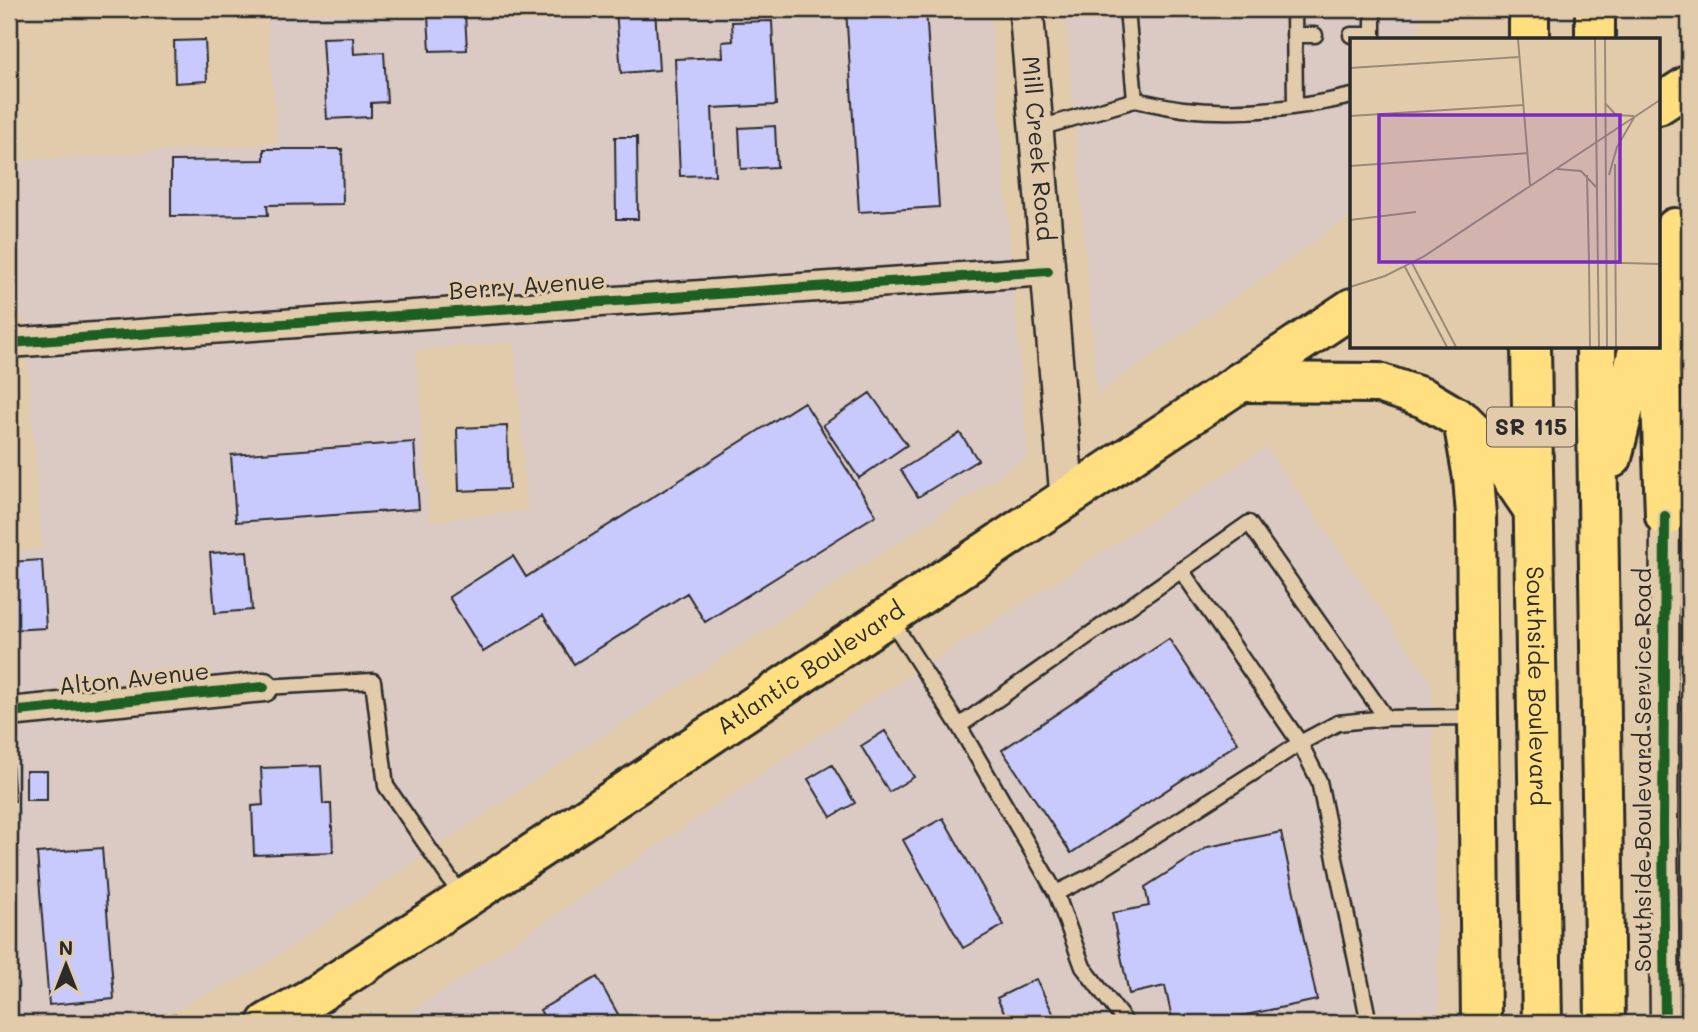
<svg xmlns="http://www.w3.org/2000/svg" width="1698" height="1032" viewBox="0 0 1698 1032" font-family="Mali,sans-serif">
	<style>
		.built { fill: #dacac3; fill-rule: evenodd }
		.building { fill: #c8c9fc; stroke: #2b2b2b; stroke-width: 2 }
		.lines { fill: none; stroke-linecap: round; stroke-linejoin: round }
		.service-casing { stroke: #2b2b2b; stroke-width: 19 }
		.minor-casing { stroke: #2b2b2b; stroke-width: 33 }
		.tertiary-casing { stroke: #2b2b2b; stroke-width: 38 }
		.primary-casing { stroke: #2b2b2b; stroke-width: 44 }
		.trunk-casing { stroke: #2b2b2b; stroke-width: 44 }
		.service { stroke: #e2cbab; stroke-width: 14 }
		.minor { stroke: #e2cbab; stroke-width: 28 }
		.tertiary { stroke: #e2cbab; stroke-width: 33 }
		.primary { stroke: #ffdf80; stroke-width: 38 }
		.trunk { stroke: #ffdf80; stroke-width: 38 }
		.cycleway-casing { stroke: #e2cbab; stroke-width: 15 }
		.cycleway { stroke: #1b5e20; stroke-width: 10 }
		.labels { text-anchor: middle; stroke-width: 6; stroke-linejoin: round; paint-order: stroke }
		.shield { fill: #e2cbab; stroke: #625b51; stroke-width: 2 }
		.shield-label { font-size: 23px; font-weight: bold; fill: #2b2b2b }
		.street-label { font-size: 24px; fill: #2b2b2b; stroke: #e2cbab }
		.inset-road { fill: none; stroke: #998b78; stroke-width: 2 }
		.view { fill: #7b2cbf; fill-opacity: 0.15; stroke: #7b2cbf; stroke-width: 3.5 }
		.inset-edge { fill: none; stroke: #2b2b2b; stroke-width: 3.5 }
	</style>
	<rect width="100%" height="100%" fill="#e2cbab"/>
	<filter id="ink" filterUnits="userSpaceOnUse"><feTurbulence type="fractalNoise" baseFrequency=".0143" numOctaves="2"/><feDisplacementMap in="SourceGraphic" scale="14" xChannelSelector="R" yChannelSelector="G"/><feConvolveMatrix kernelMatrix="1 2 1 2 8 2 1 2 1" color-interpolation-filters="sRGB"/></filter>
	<g filter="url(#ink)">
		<path class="built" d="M 266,9 L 990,9 L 1028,457 L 490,810 L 257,969 L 149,1023 L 9,1023 L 9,551 L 42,549 L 24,316 L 9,317 L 9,161 L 278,143 ZM 514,342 L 528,510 L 430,521 L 415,350 Z
			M 1065,9 L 1420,9 L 1419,40 L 1352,40 L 1351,215 L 1097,394 Z
			M 1266,447 L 1432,683 L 1439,1023 L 394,1023 L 885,691 Z"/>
		<path class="building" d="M 655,9 L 659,70 L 621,73 L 616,10 Z
			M 846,9 L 926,9 L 939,207 L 859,212 Z
			M 465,14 L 467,50 L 430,51 L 428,16 Z
			M 772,21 L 776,105 L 712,108 L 715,175 L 680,176 L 675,59 L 723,57 L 722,42 L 733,41 L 732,22 Z
			M 353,37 L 354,54 L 384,52 L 387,102 L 371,103 L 371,117 L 327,119 L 322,38 Z
			M 205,40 L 207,81 L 175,83 L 174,41 Z
			M 775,126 L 777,167 L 741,169 L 739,128 Z
			M 615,137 L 637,137 L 638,219 L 616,219 Z
			M 264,149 L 342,149 L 343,204 L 267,205 L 268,215 L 171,216 L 171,161 L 264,160 Z
			M 870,393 L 907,445 L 859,478 L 823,425 Z
			M 804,402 L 876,515 L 705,622 L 687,593 L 574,664 L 543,615 L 483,652 L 449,597 L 513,556 L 526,577 Z
			M 507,426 L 509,489 L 459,491 L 457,428 Z
			M 960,433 L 978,460 L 918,497 L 901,470 Z
			M 414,442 L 419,509 L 236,522 L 231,455 Z
			M 247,551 L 252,610 L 215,613 L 210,553 Z
			M 42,560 L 46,628 L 9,630 L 9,562 Z
			M 1169,639 L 1238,743 L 1071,853 L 1002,750 Z
			M 885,731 L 914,777 L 889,792 L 861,746 Z
			M 9,763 L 12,763 L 15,801 L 9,802 Z
			M 832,765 L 855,803 L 831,817 L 808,779 Z
			M 321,766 L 323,804 L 331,804 L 333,852 L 254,855 L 252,806 L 263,805 L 261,768 Z
			M 26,771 L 47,771 L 47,800 L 26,800 Z
			M 943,818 L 1004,925 L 963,948 L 903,840 Z
			M 1281,832 L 1317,1000 L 1208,1023 L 1173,1023 L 1165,986 L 1129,994 L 1112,913 L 1149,906 L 1145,887 L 1208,847 Z
			M 102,848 L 114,999 L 49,1005 L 37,853 Z
			M 597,977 L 623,1023 L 547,1023 L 540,1010 Z
			M 1036,979 L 1058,1023 L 1009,1023 L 997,998 Z"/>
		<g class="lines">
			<g class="service-casing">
				<path id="service" d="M 1127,9 L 1135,100 C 1151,103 1167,107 1183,109 C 1239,115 1297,109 1352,96
					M 1294,9 L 1295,106
					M 1373,9 L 1373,40
					M 1294,35 L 1315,35
					M 1351,35 L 1373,35
					M 1036,129 L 1135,100
					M 1181,570 L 1300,743 L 1319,781 L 1369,1023
					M 890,618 L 959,726 L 1249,523 L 1386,718
					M 264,687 L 373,681 L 386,786 L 463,898
					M 959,726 L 1056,893 L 1093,875 L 1300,743 L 1338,723 L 1386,718 L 1476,717
					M 1056,893 L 1083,967 L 1126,1023"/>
			</g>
			<g class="minor-casing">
				<path id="minor" d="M 9,343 L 1048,271
					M 1665,516 L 1663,831 L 1665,1023
					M 9,712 L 264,687"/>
			</g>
			<g class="tertiary-casing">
				<g id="tertiary">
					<path id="s1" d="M 1026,9 L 1067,497"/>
				</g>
			</g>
			<g class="primary-casing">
				<g id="primary">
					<path d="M 1658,105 L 1689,85"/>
					<path d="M 1240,382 L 1379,383 L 1424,398 L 1463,421 L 1491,448 L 1532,508"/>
					<path id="s2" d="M 267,1023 L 311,998 L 464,899 L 1352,308"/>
				</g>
			</g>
			<g class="trunk-casing">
				<g id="trunk">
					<path d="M 1529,9 L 1529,40"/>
					<path d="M 1595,9 L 1595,40"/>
					<path id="s3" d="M 1531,346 L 1542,1023"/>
					<path d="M 1596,346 L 1605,1023"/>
					<path d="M 1463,421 L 1473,478 L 1476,515 L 1481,1023"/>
					<path d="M 1612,458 L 1639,346"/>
					<path d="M 1665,516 L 1660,363 L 1675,228"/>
				</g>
			</g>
			<use href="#service" class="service"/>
			<use href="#minor" class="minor"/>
			<use href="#tertiary" class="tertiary"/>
			<use href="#primary" class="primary"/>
			<use href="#trunk" class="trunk"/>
			<g class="cycleway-casing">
				<path id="cycleway" d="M 9,343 L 1048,271
					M 1665,516 L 1663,831 L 1665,1023
					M 9,712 L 264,687"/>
			</g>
			<use href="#cycleway" class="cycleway"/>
		</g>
	</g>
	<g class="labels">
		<rect class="shield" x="1487" y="407.5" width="88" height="39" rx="5"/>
		<g class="shield-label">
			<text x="1531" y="435">SR 115</text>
		</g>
		<g class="street-label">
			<text dy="8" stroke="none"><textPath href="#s1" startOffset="140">Mill Creek Road</textPath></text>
			<text transform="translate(527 286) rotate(-4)" y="8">Berry Avenue</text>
			<text dy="8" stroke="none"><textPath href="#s2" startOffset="649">Atlantic Boulevard</textPath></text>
			<text transform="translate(134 679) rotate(-6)" y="8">Alton Avenue</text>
			<text dy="8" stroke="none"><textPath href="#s3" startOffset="340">Southside Boulevard</textPath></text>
			<text transform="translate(1643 770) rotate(-90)" y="8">Southside Boulevard Service Road</text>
		</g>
	</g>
	<g transform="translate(1350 38)">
		<rect width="310" height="310" fill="#e2cbab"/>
		<path class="inset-road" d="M 168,1 L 180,147M 245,1 L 249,309M 255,1 L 257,309M 0,30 L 169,19M 255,65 L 266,77 L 284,78M 0,78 L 174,67M 265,126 L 265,150M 0,128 L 178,115M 207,131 L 231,133 L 246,149M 237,137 L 239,224M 259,137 L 267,109 L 285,78M 265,150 L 266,309M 0,182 L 66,174M 62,225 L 106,309M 55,229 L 97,309M 0,249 L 35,238 L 73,219 L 310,62M 240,309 L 239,224 L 310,226"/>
		<path class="view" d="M 29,77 L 270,77 L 270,224 L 29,224 Z"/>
		<rect width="310" height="310" class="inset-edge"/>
	</g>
	<rect width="1698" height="1032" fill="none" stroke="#e2cbab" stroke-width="35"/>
	<rect x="18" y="18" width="1663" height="997" fill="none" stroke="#2b2b2b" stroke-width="2.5" filter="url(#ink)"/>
	<g transform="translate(66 965)" stroke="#e2cbab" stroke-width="5" paint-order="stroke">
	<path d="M0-5L12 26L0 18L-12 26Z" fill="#2b2b2b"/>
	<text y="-10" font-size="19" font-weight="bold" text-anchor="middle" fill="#2b2b2b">N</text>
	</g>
</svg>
